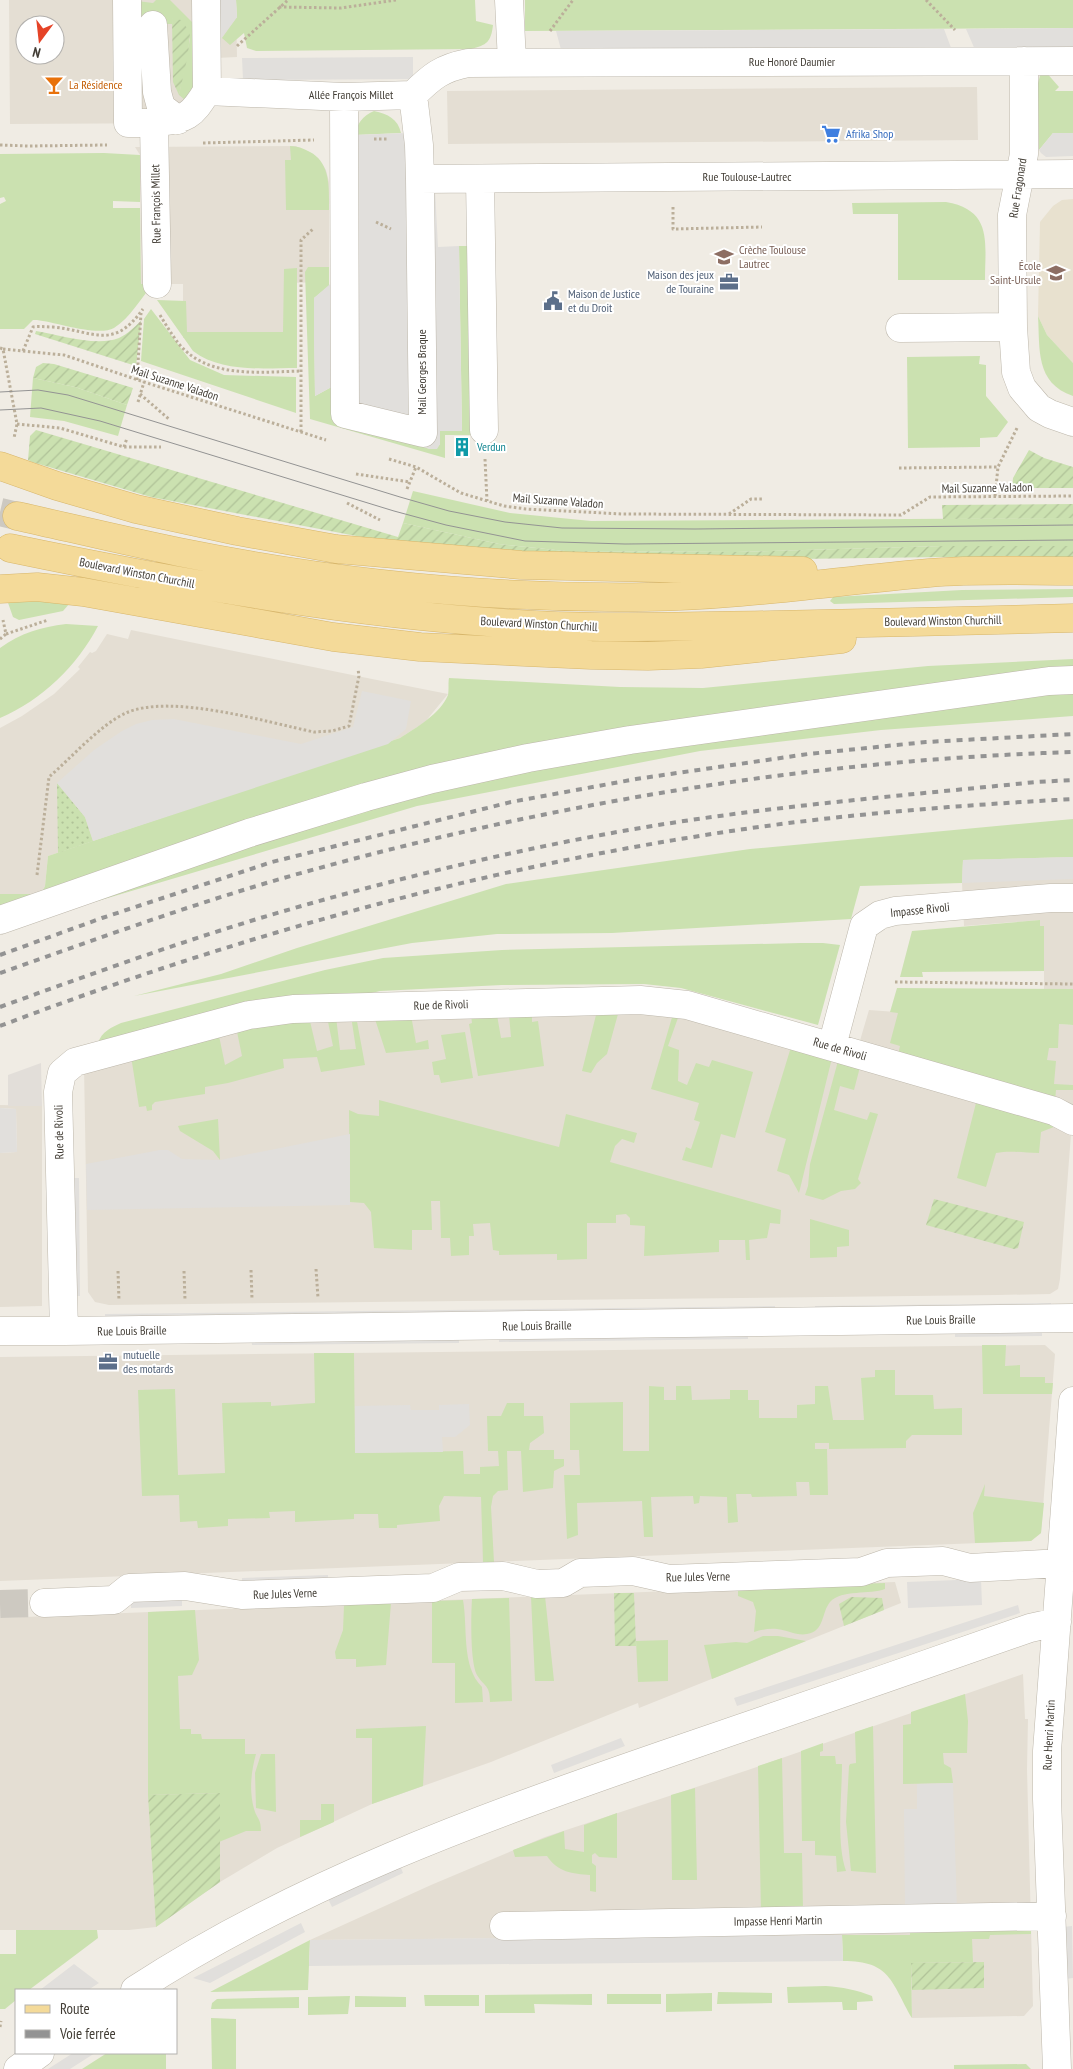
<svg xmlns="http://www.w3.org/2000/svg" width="1073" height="2069" viewBox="0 0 1073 2069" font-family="'PT Sans Narrow',sans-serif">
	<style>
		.residential { fill: #e4ded3; fill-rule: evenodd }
		.industrial { fill: #e2ded9 }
		.education { fill: #e8e1cf }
		.grass { fill: #cbe1b0 }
		.park { fill: url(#park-dots) }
		.garden { fill: url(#garden-furrows) }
		.parking { fill: #e1dfdc }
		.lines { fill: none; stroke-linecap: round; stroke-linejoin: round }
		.minor-tunnel { stroke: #cdc9c1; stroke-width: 28; stroke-dasharray: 28 14; stroke-linecap: butt }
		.major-tunnel { stroke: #cdc9c1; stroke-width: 28; stroke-dasharray: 28 14; stroke-linecap: butt }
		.minor-casing { stroke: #bdb7ab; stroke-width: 29 }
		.major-casing { stroke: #d7b66b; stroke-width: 29 }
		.path { stroke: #bbaf9a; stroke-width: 3; stroke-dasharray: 2.5 2.5; stroke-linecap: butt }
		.minor { stroke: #fff; stroke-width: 28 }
		.major { stroke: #f4da99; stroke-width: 28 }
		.tram { stroke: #939393; stroke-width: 1 }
		.rail { stroke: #939393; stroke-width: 4; stroke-dasharray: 6 6; stroke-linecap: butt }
		.labels { text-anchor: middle; stroke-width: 4; stroke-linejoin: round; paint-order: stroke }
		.street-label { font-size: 12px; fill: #423d35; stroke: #fff }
		.food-label { font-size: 12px; fill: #c56008; stroke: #fff; text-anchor: start }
		.shop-label { font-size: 12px; fill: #366cbe; stroke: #fff; text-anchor: start }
		.education-label { font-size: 12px; fill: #785e54; stroke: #fff; text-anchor: start }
		.service-label { font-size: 12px; fill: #4e5e75; stroke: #fff; text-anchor: start }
		.culture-label { font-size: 12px; fill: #0d838f; stroke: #fff; text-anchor: start }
	</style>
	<defs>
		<pattern id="park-dots" width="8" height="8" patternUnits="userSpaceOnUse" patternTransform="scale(1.25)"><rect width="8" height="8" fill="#cbe1b0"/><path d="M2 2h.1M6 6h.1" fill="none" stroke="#b0c298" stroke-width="1.8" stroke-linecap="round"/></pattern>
		<pattern id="garden-furrows" width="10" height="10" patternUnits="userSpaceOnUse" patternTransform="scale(1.25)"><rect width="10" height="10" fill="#cbe1b0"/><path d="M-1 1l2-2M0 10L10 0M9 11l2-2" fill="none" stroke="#b0c298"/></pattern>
	</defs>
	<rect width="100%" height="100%" fill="#f0ece4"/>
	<path class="residential" d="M 9,0 L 236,0 L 237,57 L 196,59 L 197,123 L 10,124 ZM 25,25 L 55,25 L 55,55 L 25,55 Z
		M 977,87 L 978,140 L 448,144 L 447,91 Z
		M 296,146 L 318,158 L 326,170 L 329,182 L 329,282 L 287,283 L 288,337 L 183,338 L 183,284 L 141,284 L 140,155 L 135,147 Z
		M 131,630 L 372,679 L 448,694 L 425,722 L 400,738 L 48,856 L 45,886 L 41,894 L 0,894 L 0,728 L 22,716 L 54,694 L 80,669 L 78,667 L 90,652 L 92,653 L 96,651 L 107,634 L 128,639 Z
		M 1073,857 L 1073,989 L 1044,989 L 1044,926 L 1040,926 L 1040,920 L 964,926 L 962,883 L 963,860 Z
		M 869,1010 L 1073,1025 L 1073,1106 L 859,1044 Z
		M 673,1014 L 1064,1123 L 1071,1134 L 1060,1279 L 1058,1289 L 1050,1294 L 998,1295 L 109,1305 L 95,1302 L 88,1292 L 84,1067 L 275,1017 Z
		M 0,1105 L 42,1106 L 42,1306 L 0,1307 L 0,1153 L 17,1152 L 16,1109 L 0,1108 Z
		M 1045,1345 L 1055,1354 L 1041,1533 L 1031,1541 L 0,1581 L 0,1357 Z
		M 895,1582 L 901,1603 L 639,1708 L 638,1703 L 491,1762 L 372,1804 L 277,1848 L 220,1882 L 156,1927 L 129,1930 L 0,1930 L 0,1618 Z
		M 1023,1674 L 1025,1719 L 1028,1719 L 1027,1769 L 1033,2006 L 1024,2016 L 912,2018 L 910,1935 L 310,1940 L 431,1885 L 545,1837 L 748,1770 Z"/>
	<path class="industrial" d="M 41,1063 L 42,1106 L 8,1106 L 8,1075 Z"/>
	<path class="education" d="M 1073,199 L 1073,363 L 1047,335 L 1038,316 L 1040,222 L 1053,206 L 1062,200 Z"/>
	<path class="grass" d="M 156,0 L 170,0 L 194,24 L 195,90 L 185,100 L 179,95 L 190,39 L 172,18 L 172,24 L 137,24 L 137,1 L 153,3 Z
		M 236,0 L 475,0 L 476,21 L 493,25 C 491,42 487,45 471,49 L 256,51 L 247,48 L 244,33 L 230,45 L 222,38 L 237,17 Z
		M 525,0 L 1073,0 L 1073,28 L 525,31 Z
		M 1045,71 L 1059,87 L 1055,91 L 1073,91 L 1073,133 L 1053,133 L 1039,150 L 1038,83 L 1041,72 Z
		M 374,111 C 388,114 398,119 401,133 L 354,135 C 358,123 362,116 374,111 Z
		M 290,146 C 297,146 303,148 310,152 C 331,163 329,189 329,210 L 286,210 L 285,160 L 291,160 Z
		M 104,153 L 140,155 L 140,202 L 113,201 L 113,208 L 140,208 L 141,284 L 153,284 C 141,298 130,318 114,328 C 98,337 55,322 37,320 L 33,320 L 24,329 L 0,329 L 0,204 L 6,201 L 4,197 L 0,198 L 0,154 Z
		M 946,202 C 993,210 985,243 985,280 L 898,280 L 898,214 L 853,214 L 852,203 Z
		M 459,246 L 470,246 L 476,435 L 445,435 L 445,458 L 310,419 L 305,272 L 308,267 L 329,267 L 329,286 L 314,298 L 315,396 L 337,384 L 343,422 L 430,449 L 436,449 L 440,444 L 440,431 L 462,431 Z
		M 297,268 L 297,368 C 263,368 222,373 193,351 L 157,300 L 186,301 L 187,332 L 283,332 L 284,269 Z
		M 151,309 L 190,360 L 224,375 L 296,377 L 296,413 L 141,361 L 144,319 Z
		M 1038,316 L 1047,335 L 1073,363 L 1073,396 C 1035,383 1040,349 1038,316 Z
		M 980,356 L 979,364 L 986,365 L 986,396 L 1008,422 L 997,437 L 980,438 L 980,447 L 908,448 L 907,357 Z
		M 33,378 L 75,387 L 127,405 L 118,436 L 64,421 L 30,417 Z
		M 413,491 L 510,513 L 591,521 L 1073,518 L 1073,546 L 943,546 L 736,552 L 565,551 L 499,544 L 403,523 Z
		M 1073,589 L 1073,597 L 834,604 L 830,601 L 833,597 L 962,590 Z
		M 17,599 L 70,603 L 63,611 L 19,620 L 13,617 L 7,600 Z
		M 66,624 L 98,626 C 77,666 42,700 0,718 L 0,648 C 21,633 41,627 66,624 Z
		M 1073,659 L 1073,716 L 881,730 L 700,751 L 417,806 L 0,930 L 0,894 L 41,894 L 45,886 L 48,856 L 400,738 C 416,728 441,713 448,695 C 449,690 448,683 449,678 L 620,687 L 703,688 L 928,666 Z
		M 1073,819 L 1073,857 L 963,860 L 962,883 L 860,886 L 851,919 L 612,933 L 497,934 L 412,943 L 134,996 L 221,974 L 297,948 L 506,884 L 750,849 Z
		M 1040,920 L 1040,926 L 1044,926 L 1044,971 L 922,972 L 923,977 L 900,977 L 912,931 Z
		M 801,943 L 823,943 L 840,945 L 818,1025 L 681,988 L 644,984 L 502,985 L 380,991 L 355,997 L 98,1043 C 102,1031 111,1028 121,1023 L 325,970 L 383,958 L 502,950 Z
		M 897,988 L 1073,989 L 1073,1025 L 1059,1024 L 1058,1048 L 1049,1048 L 1047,1060 L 1056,1061 L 1054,1084 L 1073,1085 L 1073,1090 L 1056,1090 L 1055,1101 L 898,1055 L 900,1046 L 890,1043 L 898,1013 L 890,1012 Z
		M 532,1014 L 532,1022 L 538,1021 L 544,1066 L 478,1076 L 469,1024 L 472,1023 L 471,1015 L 497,1015 L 501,1038 L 511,1037 L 509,1015 Z
		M 618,1014 L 607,1054 L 597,1063 L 591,1073 L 582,1071 L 596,1015 Z
		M 673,1014 L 679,1015 L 668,1046 L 679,1050 L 678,1081 L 687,1085 L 696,1063 L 709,1067 L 712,1060 L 753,1072 L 735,1138 L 721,1134 L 712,1168 L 682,1160 L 686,1147 L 691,1149 L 700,1122 L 694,1120 L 699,1103 L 651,1089 Z
		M 411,1015 L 416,1043 L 428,1040 L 429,1049 L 386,1053 L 374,1016 Z
		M 351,1016 L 356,1016 L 365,1065 L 321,1072 L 317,1057 L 283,1059 L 284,1068 L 228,1083 L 205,1087 L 205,1094 L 155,1102 L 152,1105 L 152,1110 L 147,1111 L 146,1106 L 139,1107 L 131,1056 L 218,1031 L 225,1065 L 242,1056 L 236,1027 L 309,1017 L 317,1051 L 333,1046 L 327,1017 L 336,1017 L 340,1050 L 356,1049 Z
		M 465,1032 L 473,1078 L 441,1083 L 439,1075 L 434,1075 L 432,1062 L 446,1059 L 441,1035 Z
		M 791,1047 L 832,1058 L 799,1193 L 789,1175 L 777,1171 L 786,1139 L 765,1132 Z
		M 838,1061 L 860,1067 L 854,1090 L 840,1086 L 834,1110 L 867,1120 L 870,1112 L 878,1114 L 858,1179 L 861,1183 L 855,1189 L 841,1191 L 823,1200 L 805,1195 L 808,1186 L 810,1164 Z
		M 977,1099 L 1064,1123 L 1041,1132 L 1039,1153 C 1023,1153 1011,1150 996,1153 L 986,1187 L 957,1178 Z
		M 379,1100 L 559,1147 L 566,1114 L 637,1133 L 634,1143 L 622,1139 L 615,1146 L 610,1162 L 781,1210 L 780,1224 L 770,1223 L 767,1238 L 749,1240 L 750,1260 L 746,1260 L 745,1240 L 719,1240 L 719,1252 L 644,1256 L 645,1226 L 630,1225 L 630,1218 L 626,1214 L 616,1215 L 616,1223 L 587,1223 L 587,1259 L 557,1260 L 557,1254 L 499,1255 L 499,1251 L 493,1250 L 490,1223 L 473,1224 L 474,1236 L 469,1236 L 469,1255 L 451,1256 L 450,1238 L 441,1238 L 440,1201 L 431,1201 L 432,1230 L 412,1230 L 412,1250 L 374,1248 L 371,1212 L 364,1203 L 350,1202 L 349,1110 L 358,1114 L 379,1116 Z
		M 218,1119 L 220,1160 L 213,1151 L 180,1131 L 178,1126 Z
		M 810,1219 L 849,1230 L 849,1246 L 837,1247 L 837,1257 L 810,1258 Z
		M 982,1345 L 1006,1345 L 1005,1366 L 1020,1365 L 1020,1377 L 1045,1377 L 1045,1383 L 1053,1383 L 1052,1394 L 983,1394 Z
		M 314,1353 L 354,1353 L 355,1453 L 463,1451 L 464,1474 L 480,1474 L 480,1467 L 499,1466 L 498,1451 L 488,1451 L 487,1416 L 501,1416 L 507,1403 L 524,1403 L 524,1416 L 543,1416 L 544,1433 L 530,1443 L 529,1450 L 554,1450 L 554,1459 L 564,1459 L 564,1466 L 554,1471 L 553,1488 L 523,1492 L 521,1451 L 507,1451 L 508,1490 L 498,1491 L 493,1496 L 491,1507 L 494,1562 L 483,1562 L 481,1497 L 444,1496 L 439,1506 L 440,1521 L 397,1525 L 397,1528 L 379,1528 L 378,1514 L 354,1514 L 354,1519 L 295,1522 L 295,1511 L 269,1512 L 270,1518 L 228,1519 L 228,1526 L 198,1528 L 197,1521 L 180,1522 L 179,1495 L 142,1496 L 138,1390 L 175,1389 L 178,1475 L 225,1473 L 222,1403 L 271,1402 L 271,1406 L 315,1403 Z
		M 875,1370 L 895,1370 L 895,1395 L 933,1395 L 934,1409 L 962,1408 L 962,1435 L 912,1435 L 906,1441 L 906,1448 L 829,1449 L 829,1443 L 815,1443 L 815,1449 L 827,1449 L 828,1495 L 810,1495 L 809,1482 L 796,1482 L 797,1496 L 752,1497 L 751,1494 L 736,1494 L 738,1522 L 728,1523 L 727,1497 L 700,1496 L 699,1503 L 694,1504 L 693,1496 L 651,1497 L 653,1537 L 644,1537 L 642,1501 L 577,1503 L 578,1535 L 567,1539 L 564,1475 L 580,1475 L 579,1450 L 570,1450 L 570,1403 L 623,1402 L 623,1451 L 649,1451 L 649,1386 L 664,1387 L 664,1400 L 676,1400 L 676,1386 L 691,1386 L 692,1400 L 730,1399 L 730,1390 L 748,1390 L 748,1400 L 759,1400 L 759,1418 L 797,1418 L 797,1405 L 815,1404 L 815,1386 L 828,1386 L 833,1420 L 864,1420 L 861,1378 L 875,1377 Z
		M 985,1484 L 984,1496 L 1044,1503 L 1041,1533 L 1031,1541 L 975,1543 L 973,1513 Z
		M 885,1583 L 885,1589 C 870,1595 842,1589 830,1602 C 821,1613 825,1631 807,1634 C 797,1636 787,1630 777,1629 C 769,1628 761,1630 754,1632 L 756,1611 L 753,1602 L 738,1596 L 738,1589 Z
		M 545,1596 L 554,1681 L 535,1681 L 531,1597 Z
		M 509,1598 L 512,1701 L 490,1702 C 490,1684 484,1687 477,1675 C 470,1662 471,1615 472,1599 Z
		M 463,1600 C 468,1628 461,1666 482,1687 L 483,1702 L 455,1703 L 455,1663 L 432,1663 L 432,1601 Z
		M 391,1603 L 386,1665 L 356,1667 L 356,1659 L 336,1659 L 335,1652 L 343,1630 L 344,1605 Z
		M 195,1610 L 199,1660 L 192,1675 L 178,1676 L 180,1729 L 191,1729 L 191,1734 L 201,1734 L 202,1739 L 245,1739 L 245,1754 L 256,1754 C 251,1772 249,1790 254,1809 C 257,1819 261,1818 261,1831 L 246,1831 L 219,1842 L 219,1793 L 148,1795 L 148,1612 Z
		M 763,1636 L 778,1636 L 806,1641 L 712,1679 L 704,1645 L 736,1642 L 747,1643 Z
		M 668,1640 L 668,1681 L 638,1682 L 636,1641 Z
		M 965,1694 L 968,1721 L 967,1753 L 943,1753 L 944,1764 L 951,1768 L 953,1783 L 903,1784 L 903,1725 L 911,1724 L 911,1712 Z
		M 426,1726 L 423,1786 L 372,1804 L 372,1738 L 356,1738 L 356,1729 Z
		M 873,1726 L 876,1873 L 851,1871 L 846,1822 L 849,1766 L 850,1764 L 856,1763 L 855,1732 Z
		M 823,1743 L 823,1751 L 820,1752 L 820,1756 L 835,1756 L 836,1764 L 842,1764 C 842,1796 836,1842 846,1871 L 837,1872 L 836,1856 L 815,1855 L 815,1841 L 802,1841 L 801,1751 Z
		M 261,1754 L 275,1754 L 276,1812 L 256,1808 L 255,1773 Z
		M 782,1758 L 784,1853 L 802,1853 L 803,1911 L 761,1912 L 758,1766 Z
		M 695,1788 L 697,1880 L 672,1880 L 671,1795 Z
		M 321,1804 L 334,1804 L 334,1822 L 300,1837 L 300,1820 L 321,1820 Z
		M 617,1813 L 617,1858 L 599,1857 L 595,1853 L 592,1855 L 592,1863 L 596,1866 L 596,1892 L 590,1891 L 590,1875 C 573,1874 557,1872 547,1856 L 515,1857 L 513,1850 L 564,1831 L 565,1849 L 584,1852 L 584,1825 Z
		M 1031,1928 L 1031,1934 L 990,1935 L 989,1939 L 972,1939 L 973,1962 L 911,1963 L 912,2018 C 891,1982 891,1961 843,1961 L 842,1935 L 910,1935 L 910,1929 Z
		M 16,1930 L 97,1930 L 98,1938 L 29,1990 L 16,1990 L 16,2000 L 5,2009 L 0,2009 L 0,1954 L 16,1954 Z
		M 310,1940 L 308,1990 L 210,1992 Z
		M 826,1986 C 842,1987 857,1990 872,1996 L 873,2001 L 857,2002 L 857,2010 L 843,2010 L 842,2002 L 788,2003 L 787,1987 Z
		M 718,1992 L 772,1993 L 772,2003 L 717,2004 Z
		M 712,1993 L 712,2011 L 666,2012 L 666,1994 Z
		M 592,1994 L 592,2005 L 534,2004 L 535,2013 L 485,2013 L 485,1995 Z
		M 607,1994 L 661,1994 L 661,2004 L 607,2004 Z
		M 424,1995 L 479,1995 L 479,2006 L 425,2006 Z
		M 350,1996 L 348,2014 L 308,2015 L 308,1997 Z
		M 355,1996 L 406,1997 L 406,2007 L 355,2007 Z
		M 299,1997 L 299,2008 L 211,2009 L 212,2003 L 217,1999 Z
		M 211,2018 L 236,2019 L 236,2069 L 279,2069 L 212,2069 Z
		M 107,2053 L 166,2053 L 166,2069 L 82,2069 Z
		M 1026,2064 L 1031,2069 L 954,2069 L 954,2065 Z"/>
	<path class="park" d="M 57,783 L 85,817 L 93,841 L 58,853 Z"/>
	<path class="garden" d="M 172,18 L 181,20 L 190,32 L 188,55 L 179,95 L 173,82 Z
		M 141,321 L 136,366 L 35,334 L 36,331 C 59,335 97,347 119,338 C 128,334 134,327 141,321 Z
		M 43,363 L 54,364 L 133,388 L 127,405 L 75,387 L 33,378 L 36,367 Z
		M 36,430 L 398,537 L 403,523 L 499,544 L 565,551 L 736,552 L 943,546 L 1073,546 L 1073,557 L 943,557 L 584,562 L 435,551 L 151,497 L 32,462 L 28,460 L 30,436 Z
		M 1029,450 L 1044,458 L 1073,467 L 1073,488 L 1012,488 L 1013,478 Z
		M 1073,504 L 1073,518 L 943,519 L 942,505 Z
		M 934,1199 L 1024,1222 L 1018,1248 L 1014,1249 L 926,1225 Z
		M 614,1593 L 634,1593 L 636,1646 L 615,1646 Z
		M 851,1597 L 882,1598 L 884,1610 L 844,1626 L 839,1604 Z
		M 220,1793 L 220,1882 L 156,1927 L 148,1795 Z
		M 984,1962 L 984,1988 L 912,1990 L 911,1963 Z"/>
	<path class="parking" d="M 211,0 L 236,0 L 237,17 L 217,44 Z
		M 1073,28 L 1073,52 L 976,52 L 966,29 Z
		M 944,29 L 953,53 L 563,57 L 556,31 Z
		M 413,57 L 413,79 L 243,80 L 242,58 Z
		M 432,132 L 438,247 L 459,246 L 462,431 L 440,431 L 440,444 L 437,449 L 430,449 L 343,423 L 337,384 L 315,396 L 314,340 L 314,298 L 336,279 L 354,135 Z
		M 1053,133 L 1073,133 L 1073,156 L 1046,157 L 1041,153 L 1039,150 Z
		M 362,691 L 411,701 L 406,729 L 388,744 L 93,841 L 85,817 L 57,783 L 94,750 L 122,731 L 136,724 L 152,720 L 174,719 L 301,744 L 353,727 Z
		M 1073,857 L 1073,879 L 962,883 L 963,860 Z
		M 0,1108 L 16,1109 L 17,1152 L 0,1153 Z
		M 350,1134 L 350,1205 L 87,1210 L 86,1164 L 160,1150 L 168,1150 L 182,1159 L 220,1160 Z
		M 70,1178 L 79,1178 L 80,1296 L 71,1296 Z
		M 1051,1303 L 1051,1312 L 816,1315 L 815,1306 Z
		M 775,1306 L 775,1316 L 105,1323 L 105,1314 Z
		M 1042,1326 L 1042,1336 L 955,1337 L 955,1327 Z
		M 748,1329 L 748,1339 L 499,1342 L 499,1332 Z
		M 459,1333 L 459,1343 L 252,1345 L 251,1336 Z
		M 469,1404 L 470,1425 L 455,1437 L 442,1437 L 443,1452 L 355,1453 L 355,1406 L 410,1405 L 411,1410 L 439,1410 L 439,1405 Z
		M 328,1575 L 328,1584 L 242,1586 L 242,1578 Z
		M 981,1579 L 982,1605 L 908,1608 L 907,1582 Z
		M 182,1596 L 182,1606 L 131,1608 L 131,1598 Z
		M 1018,1605 L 1020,1613 L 737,1706 L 734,1698 Z
		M 621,1738 L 625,1746 L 554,1773 L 551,1765 Z
		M 953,1783 L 957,1909 L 905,1910 L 904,1809 L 917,1809 L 917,1784 Z
		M 400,1865 L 403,1873 L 332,1907 L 328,1899 Z
		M 301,1923 L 305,1932 L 210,1983 L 193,1978 Z
		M 1072,1926 L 1073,1978 L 1065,1979 L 1063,1927 Z
		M 842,1935 L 843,1961 L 309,1966 L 310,1940 Z
		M 74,1964 L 99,1983 L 88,1990 L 40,1990 Z
		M 73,2053 L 95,2053 L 70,2069 L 48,2069 Z"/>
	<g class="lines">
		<path class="minor-tunnel" d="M 0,1604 L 44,1603"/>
		<path class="major-tunnel" d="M 0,512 L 17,516"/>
		<g class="minor-casing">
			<path id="minor" d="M 127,0 L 128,123 L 154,123
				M 206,0 L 207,91 L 344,97 L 413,95 C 432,76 442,68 468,63 L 1073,61
				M 509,0 L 512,62
				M 153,25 L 157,92 L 161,107 L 178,120
				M 1024,61 L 1024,154 L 1012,215 L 1013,327 L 1016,372 L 1022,388 L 1039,408 L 1050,414 L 1073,422
				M 344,97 L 345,414 L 423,433 L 420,179 L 419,145 L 413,95
				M 420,179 L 1073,174
				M 480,179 L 484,430
				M 157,284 L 154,123 C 186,118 190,119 207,91
				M 900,328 L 1013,327
				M 0,920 L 249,833 L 366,797 L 432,779 L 528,758 L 630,740 L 1049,681 L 1073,680
				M 832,1046 L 864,926 L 880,915 L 895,911 L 1051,898 L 1073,898
				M 0,1331 L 64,1331 L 1073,1318
				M 64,1331 L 58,1092 L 62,1073 L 75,1062 L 249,1015 L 293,1009 L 640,1000 L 687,1005 L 1054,1111 L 1073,1121
				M 44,1603 L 114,1600 L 129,1588 L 185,1586 L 242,1595 L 433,1588 L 459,1577 L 503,1576 L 537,1584 L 563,1583 L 580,1573 L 633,1571 L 669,1579 L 861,1572 L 887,1563 L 943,1561 L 970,1568 L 1062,1563
				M 504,1926 L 1052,1916
				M 135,1990 C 297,1884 481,1818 663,1755 C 785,1713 908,1671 1030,1628 L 1057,1622
				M 18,2069 L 40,2053
				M 1057,2069 L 1047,1799 L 1047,1751 L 1073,1401"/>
		</g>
		<g class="major-casing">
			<path id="major" d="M 0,466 L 57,486 L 136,509 L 237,531 L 336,549 L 521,565 L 803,571
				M 17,516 C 71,528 125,541 179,552 C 332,583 490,599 646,597 C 741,596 835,581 929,573 C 976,569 1025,571 1073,571
				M 10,548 C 184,584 358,616 536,625 C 615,629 693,626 772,625 C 872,623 973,621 1073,618
				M 0,589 L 37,587 L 83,592 L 333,637 L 420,647 L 591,655 L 648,656 L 701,654 L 842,639"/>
		</g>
		<path class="path" d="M 926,0 L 955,30
			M 279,7 L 341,8 L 396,0
			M 550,31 L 573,0
			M 237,46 L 288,0
			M 374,139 L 387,139
			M 203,143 L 314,140
			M 0,145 L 28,146 L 107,145
			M 673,207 L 673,229 L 762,227
			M 376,222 L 391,229
			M 160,315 C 166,325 172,335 179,344 C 208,379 261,372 301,371
			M 0,348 L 3,349 L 17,424 L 14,438
			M 3,349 L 64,355 L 144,382 L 326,440
			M 23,351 L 33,327 C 40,326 46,327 53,327 C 94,331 113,351 143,309
			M 137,380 L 141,313
			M 140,394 L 170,420
			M 138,402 L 144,382
			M 17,424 L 60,428 L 124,447 L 161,447
			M 301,432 L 301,240 L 313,229
			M 124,447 L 127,438
			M 389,459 L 416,467 L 461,493 L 504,506 L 526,509 L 623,514 L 901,515 L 930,497 L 1073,496
			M 485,459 L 487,501
			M 899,468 L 998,467
			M 356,474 L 410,482
			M 407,489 L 416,467
			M 995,496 L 998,467 L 1017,428
			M 347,503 L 380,520
			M 729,514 L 751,499 L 763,499
			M 6,634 L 48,620
			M 0,639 L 6,634 L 3,620
			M 37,875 L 49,777 C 70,759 101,724 126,713 C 170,693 266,722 314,732 L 332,731 L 349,726 L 359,676 L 358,669
			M 895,982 L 1073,984
			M 316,1269 L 318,1298
			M 251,1270 L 252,1299
			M 118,1271 L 119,1301
			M 184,1271 L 185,1300
			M 0,2027 L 1,2021"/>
		<use href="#minor" class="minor"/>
		<use href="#major" class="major"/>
		<path class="tram" d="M 0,392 L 38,390 L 68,395 L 400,497 L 449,511 L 505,522 L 562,528 L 695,529 L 1073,525
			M 0,410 L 41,408 L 100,421 L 394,511 L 446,525 L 525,541 L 625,544 L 1073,540"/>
		<path class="rail" d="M 0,955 L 102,918 L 272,862 L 511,802 L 636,779 L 808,754 L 926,742 L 1073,734
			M 0,973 C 97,939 195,903 294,875 C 547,804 810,760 1073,752
			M 0,1007 C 94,973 188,939 284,911 C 388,881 494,855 601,835 C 744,808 890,797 1036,782 L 1073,780
			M 0,1026 C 224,941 456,875 693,837 C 819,816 946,806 1073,799"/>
	</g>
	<defs>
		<g id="bar-bare" transform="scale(1.5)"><path d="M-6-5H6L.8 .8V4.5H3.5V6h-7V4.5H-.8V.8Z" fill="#e8710a" stroke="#fff" stroke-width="2.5" paint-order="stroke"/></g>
		<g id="supermarket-bare" transform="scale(1.5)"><path d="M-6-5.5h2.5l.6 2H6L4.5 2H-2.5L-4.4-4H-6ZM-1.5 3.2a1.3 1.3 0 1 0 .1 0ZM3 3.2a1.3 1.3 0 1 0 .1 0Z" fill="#3f7fe0" stroke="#fff" stroke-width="2.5" paint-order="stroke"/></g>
		<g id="school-bare" transform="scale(1.5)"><path d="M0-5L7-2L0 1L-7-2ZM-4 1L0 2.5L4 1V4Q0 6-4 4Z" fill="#8d6e63" stroke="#fff" stroke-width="2.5" paint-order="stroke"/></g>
		<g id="office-bare" transform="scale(1.5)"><path d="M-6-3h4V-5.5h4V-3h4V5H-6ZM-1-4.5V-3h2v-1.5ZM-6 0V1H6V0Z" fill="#5c6f8a" stroke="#fff" stroke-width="2.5" paint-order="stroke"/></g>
		<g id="civic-bare" transform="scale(1.5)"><path d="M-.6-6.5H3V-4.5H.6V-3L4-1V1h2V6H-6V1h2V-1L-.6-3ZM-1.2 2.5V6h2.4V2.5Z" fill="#5c6f8a" stroke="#fff" stroke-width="2.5" paint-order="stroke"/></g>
		<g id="building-bare" transform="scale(1.5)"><path d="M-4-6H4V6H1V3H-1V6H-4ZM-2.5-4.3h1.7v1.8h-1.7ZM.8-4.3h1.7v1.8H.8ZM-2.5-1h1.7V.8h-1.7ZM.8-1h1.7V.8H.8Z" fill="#0f9aa8" stroke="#fff" stroke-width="2.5" paint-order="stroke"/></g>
	</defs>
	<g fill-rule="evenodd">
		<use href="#bar-bare" x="54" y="85"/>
		<use href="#supermarket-bare" x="831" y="134"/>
		<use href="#school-bare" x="724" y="257"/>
		<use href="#school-bare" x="1056" y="273"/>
		<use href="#office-bare" x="729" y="282"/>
		<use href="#civic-bare" x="553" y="301"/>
		<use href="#building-bare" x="462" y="447"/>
		<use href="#office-bare" x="108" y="1362"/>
	</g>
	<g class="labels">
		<g class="street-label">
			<text x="792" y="66">Rue Honoré Daumier</text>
			<text x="351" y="99">Allée François Millet</text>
			<text x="747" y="181">Rue Toulouse-Lautrec</text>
			<text transform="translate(1018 188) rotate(-81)" y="4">Rue Fragonard</text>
			<text transform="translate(156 204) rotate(-91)" y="4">Rue François Millet</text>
			<text transform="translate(422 372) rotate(-90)" y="4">Mail Georges Braque</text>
			<text transform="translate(175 383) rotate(18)" y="4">Mail Suzanne Valadon</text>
			<text transform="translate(987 488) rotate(-1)" y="4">Mail Suzanne Valadon</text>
			<text transform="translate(558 501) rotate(4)" y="4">Mail Suzanne Valadon</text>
			<text transform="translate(137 573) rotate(11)" y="4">Boulevard Winston Churchill</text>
			<text transform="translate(943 621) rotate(-1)" y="4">Boulevard Winston Churchill</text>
			<text transform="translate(539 624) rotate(3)" y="4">Boulevard Winston Churchill</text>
			<text transform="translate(920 910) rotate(-6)" y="4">Impasse Rivoli</text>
			<text transform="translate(441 1005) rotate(-2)" y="4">Rue de Rivoli</text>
			<text transform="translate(840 1049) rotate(16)" y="4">Rue de Rivoli</text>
			<text transform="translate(59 1132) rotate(-91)" y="4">Rue de Rivoli</text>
			<text transform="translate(941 1320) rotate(-1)" y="4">Rue Louis Braille</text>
			<text transform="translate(537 1326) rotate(-1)" y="4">Rue Louis Braille</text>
			<text transform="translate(132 1331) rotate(-1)" y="4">Rue Louis Braille</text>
			<text transform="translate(698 1577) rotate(-1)" y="4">Rue Jules Verne</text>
			<text transform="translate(285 1594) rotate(-2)" y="4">Rue Jules Verne</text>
			<text transform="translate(1049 1735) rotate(-87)" y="4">Rue Henri Martin</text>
			<text transform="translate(778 1921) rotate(-1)" y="4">Impasse Henri Martin</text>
		</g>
		<g class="food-label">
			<text x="69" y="89">La Résidence</text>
		</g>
		<g class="shop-label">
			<text x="846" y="138">Afrika Shop</text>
		</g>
		<g class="education-label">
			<text x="739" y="254">Crèche Toulouse<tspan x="739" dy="14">Lautrec</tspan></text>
			<text x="1041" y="270" text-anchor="end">École<tspan x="1041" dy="14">Saint-Ursule</tspan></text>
		</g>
		<g class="service-label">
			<text x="714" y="279" text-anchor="end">Maison des jeux<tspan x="714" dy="14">de Touraine</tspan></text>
			<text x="568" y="298">Maison de Justice<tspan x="568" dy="14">et du Droit</tspan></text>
			<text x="123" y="1359">mutuelle<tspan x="123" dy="14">des motards</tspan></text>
		</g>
		<g class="culture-label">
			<text x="477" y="451">Verdun</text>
		</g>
	</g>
	<rect x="15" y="1989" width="162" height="65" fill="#ffffff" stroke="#b3b1ae"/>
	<rect x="25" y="2005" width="25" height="8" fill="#f4da99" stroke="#b3b1ae"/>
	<text x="60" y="2014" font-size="15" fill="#423d35">Route</text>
	<rect x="25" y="2030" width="25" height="8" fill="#939393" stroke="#b3b1ae"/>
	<text x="60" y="2039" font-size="15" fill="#423d35">Voie ferrée</text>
	<g transform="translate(40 40) rotate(195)"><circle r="24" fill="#ffffff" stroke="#b3b1ae"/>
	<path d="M0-4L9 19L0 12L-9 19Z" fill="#e54327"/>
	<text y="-8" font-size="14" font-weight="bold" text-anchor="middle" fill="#423d35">N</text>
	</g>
</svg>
